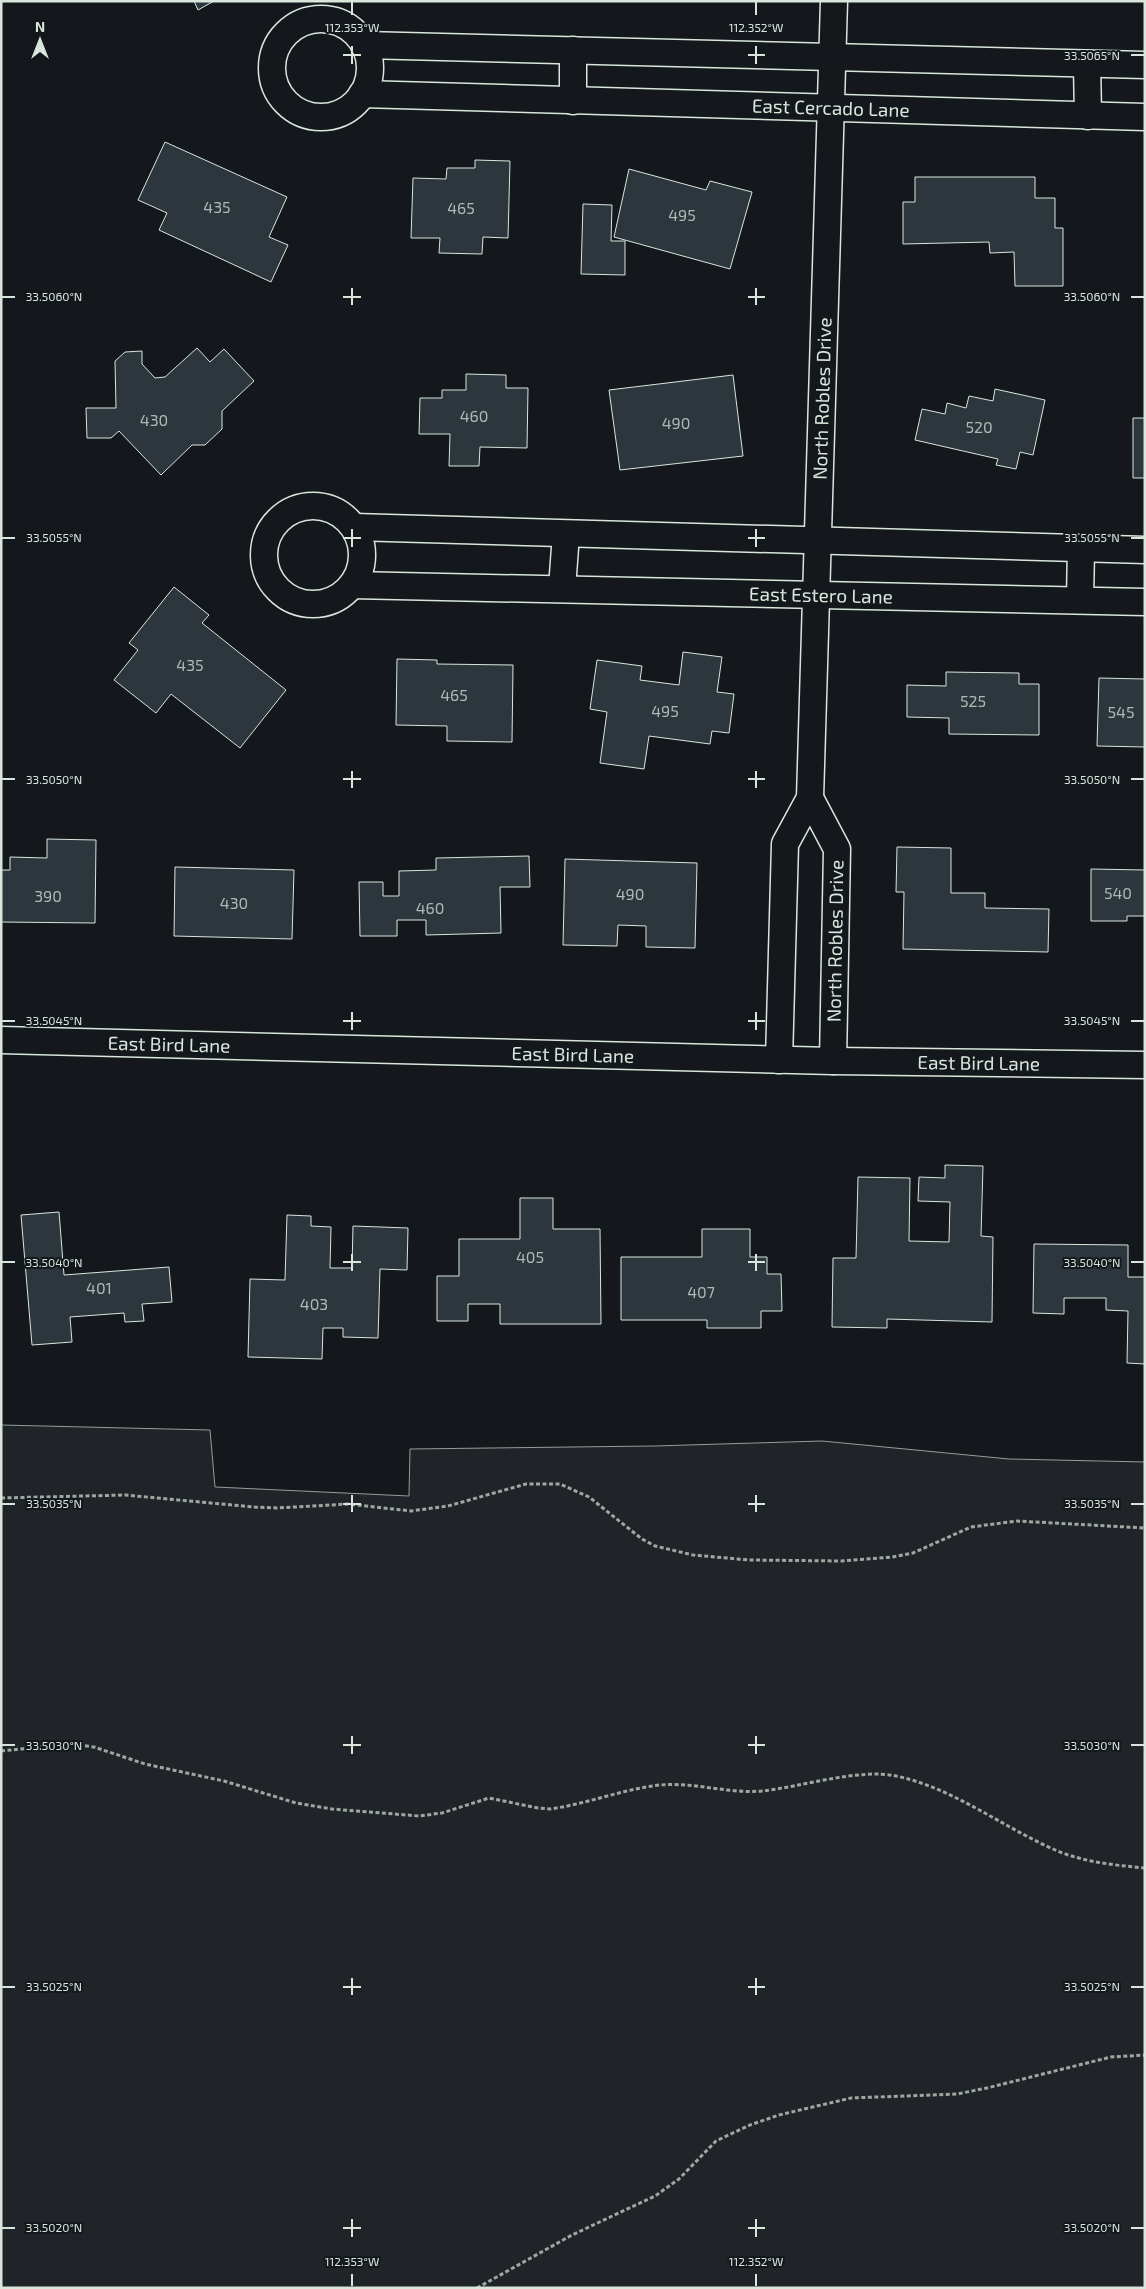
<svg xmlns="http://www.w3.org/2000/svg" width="1146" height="2289" viewBox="0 0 1146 2289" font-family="'Exo 2',sans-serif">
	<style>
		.green { fill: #202428; stroke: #939e99 }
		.building { fill: #2c363c; stroke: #d8e6dc }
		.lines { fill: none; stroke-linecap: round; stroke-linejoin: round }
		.street-casing { stroke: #d8e6dc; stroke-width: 29 }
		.path { stroke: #9da8a2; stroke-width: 3; stroke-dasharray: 4 2.5; stroke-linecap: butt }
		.street { stroke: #14181c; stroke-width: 26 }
		.ticks { fill: none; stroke: #d8e6dc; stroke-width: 2 }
		.labels { text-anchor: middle; stroke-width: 4; stroke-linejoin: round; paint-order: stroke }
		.number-label { font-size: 16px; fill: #adbab4 }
		.street-label { font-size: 19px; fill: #d8e6dc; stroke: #14181c }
		.ticks-label { font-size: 12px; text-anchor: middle; fill: #d8e6dc; stroke: #14181c; stroke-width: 4; stroke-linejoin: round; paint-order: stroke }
	</style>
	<rect width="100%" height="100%" fill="#14181c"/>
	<path class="green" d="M 1,1425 L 210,1430 L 215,1487 L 409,1496 L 410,1449 L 654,1446 L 822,1441 L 1009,1459 L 1145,1462 L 1145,2288 L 1,2288 Z"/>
	<path class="building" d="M 194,1 L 214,1 L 198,10 Z
		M 165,142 L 287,197 L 269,237 L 288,245 L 271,282 L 159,230 L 167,213 L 138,200 Z
		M 475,160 L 510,161 L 508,238 L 483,237 L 482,254 L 439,253 L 440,238 L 411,238 L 413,178 L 446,179 L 447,168 L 475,168 Z
		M 629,169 L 706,190 L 710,181 L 752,192 L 730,269 L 614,237 Z
		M 915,177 L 1035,177 L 1035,198 L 1055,198 L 1055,228 L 1063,228 L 1063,286 L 1015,286 L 1014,252 L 990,253 L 989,242 L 903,244 L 903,202 L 915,202 Z
		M 583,204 L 612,205 L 611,241 L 625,241 L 625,275 L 581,274 Z
		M 197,348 L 210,362 L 224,349 L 254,381 L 222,411 L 222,429 L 205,445 L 192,445 L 161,475 L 119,431 L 111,438 L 87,438 L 86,408 L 116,408 L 115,361 L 125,352 L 142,351 L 142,364 L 155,378 L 165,377 Z
		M 466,374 L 506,375 L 506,388 L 528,388 L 527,448 L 480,447 L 479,466 L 449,466 L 450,434 L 419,434 L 420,398 L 442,398 L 442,390 L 466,390 Z
		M 733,375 L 743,456 L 620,470 L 609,390 Z
		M 995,389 L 1045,400 L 1033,455 L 1020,452 L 1016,469 L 996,465 L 998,459 L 915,440 L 922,409 L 945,414 L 947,403 L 966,408 L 969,396 L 993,401 Z
		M 1133,418 L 1145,418 L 1145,478 L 1133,478 Z
		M 174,587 L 209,615 L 202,623 L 286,690 L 240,748 L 171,694 L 156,713 L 114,680 L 138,650 L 129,643 Z
		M 683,652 L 722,657 L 717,692 L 734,694 L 729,733 L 712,731 L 710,744 L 649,736 L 644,769 L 600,763 L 607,712 L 590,709 L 597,660 L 642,666 L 640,680 L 679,685 Z
		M 397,659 L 437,660 L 437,664 L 513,665 L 512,742 L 447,741 L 447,726 L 396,725 Z
		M 946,672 L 1019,673 L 1019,684 L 1039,684 L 1039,735 L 949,734 L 949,718 L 907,717 L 907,685 L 946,686 Z
		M 1099,678 L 1145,679 L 1145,747 L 1097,746 Z
		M 47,839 L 96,840 L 95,923 L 1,922 L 1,870 L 10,870 L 10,857 L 47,858 Z
		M 897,847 L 951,848 L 951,893 L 985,893 L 985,908 L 1049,909 L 1048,952 L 903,949 L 904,892 L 896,892 Z
		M 529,856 L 530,887 L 500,887 L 501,933 L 426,935 L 426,920 L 397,920 L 397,936 L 360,936 L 359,882 L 383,882 L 383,896 L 399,896 L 399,871 L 436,870 L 436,858 Z
		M 565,859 L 697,863 L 695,948 L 646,947 L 646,926 L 618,925 L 617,946 L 563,945 Z
		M 175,867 L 294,870 L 292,939 L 174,936 Z
		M 1091,869 L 1145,870 L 1145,916 L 1127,916 L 1127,921 L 1091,921 Z
		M 945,1165 L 983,1166 L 981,1236 L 993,1237 L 992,1322 L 887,1319 L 887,1328 L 832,1327 L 833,1258 L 856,1258 L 858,1177 L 910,1178 L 909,1241 L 949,1242 L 950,1202 L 918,1201 L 919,1177 L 945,1178 Z
		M 520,1198 L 553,1198 L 553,1229 L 600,1229 L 601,1324 L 500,1324 L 500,1304 L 468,1304 L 468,1321 L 437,1321 L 437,1276 L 459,1276 L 459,1239 L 520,1239 Z
		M 59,1212 L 64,1275 L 169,1267 L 172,1302 L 142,1304 L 144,1321 L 125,1322 L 124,1313 L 70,1317 L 72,1342 L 32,1345 L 21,1215 Z
		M 287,1215 L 311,1216 L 311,1226 L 331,1227 L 330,1268 L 352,1268 L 353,1226 L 408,1228 L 407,1270 L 380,1269 L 378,1338 L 343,1337 L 343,1328 L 323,1328 L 322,1359 L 248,1357 L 250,1279 L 285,1280 Z
		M 702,1229 L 750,1229 L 750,1257 L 767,1257 L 767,1274 L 781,1274 L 782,1311 L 761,1311 L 761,1328 L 707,1328 L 707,1320 L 621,1320 L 621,1257 L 702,1257 Z
		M 1034,1244 L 1128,1245 L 1128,1277 L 1145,1277 L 1145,1364 L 1127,1363 L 1128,1311 L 1106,1310 L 1106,1298 L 1064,1298 L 1064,1314 L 1033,1313 Z"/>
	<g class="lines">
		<g class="street-casing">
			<g id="street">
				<circle cx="321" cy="68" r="49"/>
				<path d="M 364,45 L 1145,65"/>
				<path d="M 573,50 L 573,101"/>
				<path d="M 1087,64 L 1088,116"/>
				<path id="s1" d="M 362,94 L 1145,117"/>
				<circle cx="313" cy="555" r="49"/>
				<path d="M 354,527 L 1145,550"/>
				<path id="s2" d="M 352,585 L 1145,602"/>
				<path d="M 562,588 L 566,534"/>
				<path d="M 1080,600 L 1081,548"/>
				<path d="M 810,798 L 837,849 L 833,1061"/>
				<path id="s3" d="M 1,1040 L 833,1061 L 1145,1065"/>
				<path id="s4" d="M 779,1060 L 785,844 L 810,798 L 834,1"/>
			</g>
		</g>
		<path class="path" d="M 1,1498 L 125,1495 L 254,1507 L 277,1508 L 348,1504 L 411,1511 L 448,1506 L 526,1484 L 560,1484 L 589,1497 L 642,1539 L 655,1546 L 693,1555 L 749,1560 L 841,1561 L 892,1557 L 913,1553 L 971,1527 L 1017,1521 L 1145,1528
			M 1,1751 L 72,1744 L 94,1747 L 145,1764 L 224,1781 L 296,1803 L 332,1809 L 419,1816 L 442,1813 L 489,1798 L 538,1808 L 550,1809 C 587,1804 623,1789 660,1785 C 695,1782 728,1794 762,1791 C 800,1787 860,1768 896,1776 C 953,1788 1001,1826 1053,1849 C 1082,1862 1113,1865 1145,1868
			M 477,2288 L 572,2235 L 655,2196 L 679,2179 L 716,2141 L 750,2125 L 779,2115 L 851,2098 L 957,2094 L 987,2088 L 1111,2057 L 1145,2055"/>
		<use href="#street" class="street"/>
	</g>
	<path class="ticks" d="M 352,2 L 352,15M 756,2 L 756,15M 352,46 L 352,64M 756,46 L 756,64M 343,55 L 361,55M 748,55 L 765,55M 1131,55 L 1144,55M 352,288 L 352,305M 756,288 L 756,305M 2,297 L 15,297M 343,297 L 361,297M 748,297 L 765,297M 1131,297 L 1144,297M 352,529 L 352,547M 756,529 L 756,547M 2,538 L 15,538M 343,538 L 361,538M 748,538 L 765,538M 1131,538 L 1144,538M 352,771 L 352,788M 756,771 L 756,788M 2,779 L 15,779M 343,779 L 361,779M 748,779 L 765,779M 1131,779 L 1144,779M 352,1012 L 352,1030M 756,1012 L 756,1030M 2,1021 L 15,1021M 343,1021 L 361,1021M 748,1021 L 765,1021M 1131,1021 L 1144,1021M 352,1254 L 352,1271M 756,1254 L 756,1271M 2,1262 L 15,1262M 343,1262 L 361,1262M 748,1262 L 765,1262M 1131,1262 L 1144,1262M 352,1495 L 352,1512M 756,1495 L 756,1512M 2,1504 L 15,1504M 343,1504 L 361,1504M 748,1504 L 765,1504M 1131,1504 L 1144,1504M 352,1736 L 352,1754M 756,1736 L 756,1754M 2,1745 L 15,1745M 343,1745 L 361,1745M 748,1745 L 765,1745M 1131,1745 L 1144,1745M 352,1978 L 352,1995M 756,1978 L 756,1995M 2,1987 L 15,1987M 343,1987 L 361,1987M 748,1987 L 765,1987M 1131,1987 L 1144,1987M 352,2219 L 352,2237M 756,2219 L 756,2237M 2,2228 L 15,2228M 343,2228 L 361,2228M 748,2228 L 765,2228M 1131,2228 L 1144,2228M 352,2274 L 352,2286M 756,2274 L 756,2286"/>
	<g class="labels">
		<g class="number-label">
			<text x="217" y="213">435</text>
			<text x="461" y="214">465</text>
			<text x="682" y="221">495</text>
			<text x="474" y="422">460</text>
			<text x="154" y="426">430</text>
			<text x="676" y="429">490</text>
			<text x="979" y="433">520</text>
			<text x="190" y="671">435</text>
			<text x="454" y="701">465</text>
			<text x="973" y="707">525</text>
			<text x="665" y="717">495</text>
			<text x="1121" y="718">545</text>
			<text x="1118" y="899">540</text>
			<text x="630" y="900">490</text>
			<text x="48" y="902">390</text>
			<text x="234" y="909">430</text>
			<text x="430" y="914">460</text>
			<text x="530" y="1263">405</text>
			<text x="99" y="1294">401</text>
			<text x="701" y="1298">407</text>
			<text x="314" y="1310">403</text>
		</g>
		<g class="street-label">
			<text dy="7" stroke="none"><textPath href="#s1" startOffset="469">East Cercado Lane</textPath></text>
			<text dy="7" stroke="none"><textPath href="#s4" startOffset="668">North Robles Drive</textPath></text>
			<text dy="7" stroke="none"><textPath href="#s2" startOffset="469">East Estero Lane</textPath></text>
			<text transform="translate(835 941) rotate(-89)" y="7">North Robles Drive</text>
			<text dy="7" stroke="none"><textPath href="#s3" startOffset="168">East Bird Lane</textPath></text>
			<text dy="7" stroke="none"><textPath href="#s3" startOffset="572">East Bird Lane</textPath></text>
			<text dy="7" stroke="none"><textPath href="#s3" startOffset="978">East Bird Lane</textPath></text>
		</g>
	</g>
	<g class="ticks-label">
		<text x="352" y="32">112.353°W</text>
		<text x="756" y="32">112.352°W</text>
		<text x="1092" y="60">33.5065°N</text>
		<text x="54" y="301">33.5060°N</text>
		<text x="1092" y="301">33.5060°N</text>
		<text x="54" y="542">33.5055°N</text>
		<text x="1092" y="542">33.5055°N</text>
		<text x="54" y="784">33.5050°N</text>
		<text x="1092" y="784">33.5050°N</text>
		<text x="54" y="1025">33.5045°N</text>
		<text x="1092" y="1025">33.5045°N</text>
		<text x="54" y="1267">33.5040°N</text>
		<text x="1092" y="1267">33.5040°N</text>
		<text x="54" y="1508">33.5035°N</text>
		<text x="1092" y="1508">33.5035°N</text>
		<text x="54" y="1750">33.5030°N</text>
		<text x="1092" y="1750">33.5030°N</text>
		<text x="54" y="1991">33.5025°N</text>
		<text x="1092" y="1991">33.5025°N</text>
		<text x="54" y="2232">33.5020°N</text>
		<text x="1092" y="2232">33.5020°N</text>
		<text x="352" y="2266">112.353°W</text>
		<text x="756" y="2266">112.352°W</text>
	</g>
	<rect width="1146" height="2289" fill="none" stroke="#d8e6dc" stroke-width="5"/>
	<g transform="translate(40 40)" stroke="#14181c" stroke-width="4" paint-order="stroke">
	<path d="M0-4L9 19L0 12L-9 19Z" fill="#d8e6dc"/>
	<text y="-8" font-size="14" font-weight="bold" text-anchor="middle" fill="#d8e6dc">N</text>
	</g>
</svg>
